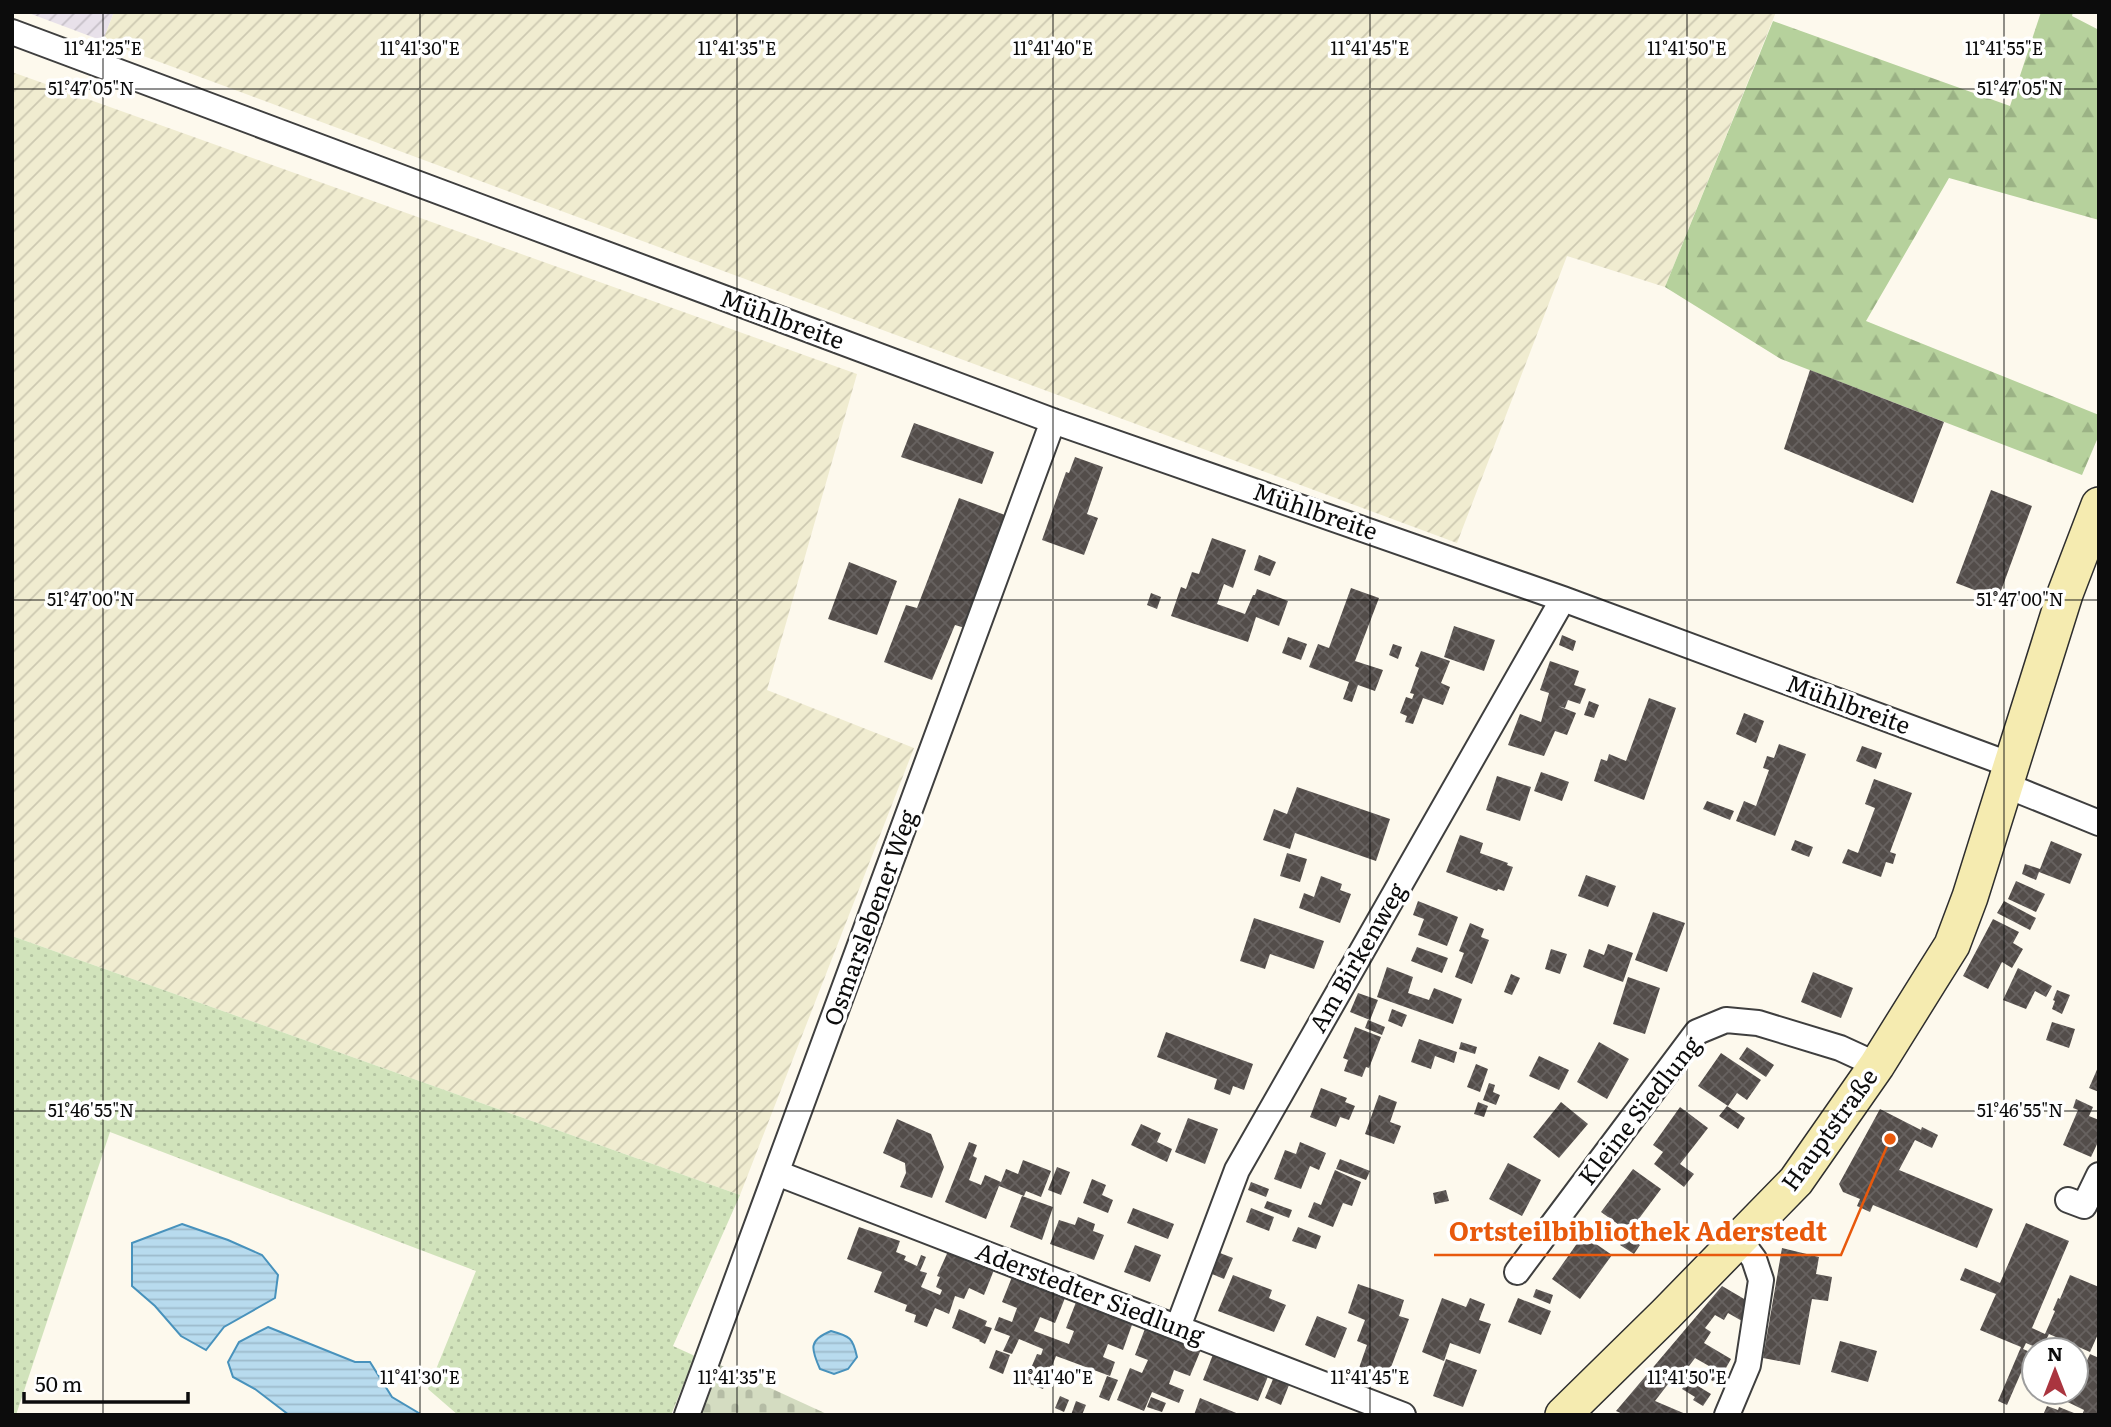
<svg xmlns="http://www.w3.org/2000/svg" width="2111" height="1427" viewBox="0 0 2111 1427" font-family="Literata,serif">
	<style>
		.industrial { fill: url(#industrial-furrows) }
		.farmland { fill: url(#farmland-furrows) }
		.forest { fill: url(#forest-firs) }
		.cemetery { fill: url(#cemetery-stones) }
		.park { fill: url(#park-dots) }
		.water { fill: url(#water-rules); stroke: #4892bc; stroke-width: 2 }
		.building { fill: url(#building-cross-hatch) }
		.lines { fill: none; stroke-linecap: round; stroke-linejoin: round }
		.minor-casing { stroke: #3f3f3f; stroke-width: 28 }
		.secondary-casing { stroke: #2e2e2e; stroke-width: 38 }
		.minor { stroke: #fff; stroke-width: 24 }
		.secondary { stroke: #f5ebb0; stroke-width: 35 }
		.ticks { fill: none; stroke: #0c0c0c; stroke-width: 2; stroke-opacity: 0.45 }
		.labels { text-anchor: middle; stroke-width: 7; stroke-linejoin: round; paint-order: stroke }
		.street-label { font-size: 24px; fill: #0c0c0c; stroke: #fff }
		.ticks-label { font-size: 18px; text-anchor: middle; fill: #0c0c0c; stroke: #fff; stroke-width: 7; stroke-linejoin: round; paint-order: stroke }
		.leader { fill: none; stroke: #e8590c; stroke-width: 2.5 }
		.callout-dot { fill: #e8590c; stroke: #fff; stroke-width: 2.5 }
		.callout-label { font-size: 26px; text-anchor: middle; font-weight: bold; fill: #e8590c; stroke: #fff; stroke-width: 7; stroke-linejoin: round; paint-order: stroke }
	</style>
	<defs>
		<pattern id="industrial-furrows" width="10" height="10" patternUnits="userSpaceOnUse" patternTransform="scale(1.75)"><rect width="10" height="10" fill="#e8e1ea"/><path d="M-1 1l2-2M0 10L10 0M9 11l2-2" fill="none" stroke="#c6c0c8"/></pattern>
		<pattern id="farmland-furrows" width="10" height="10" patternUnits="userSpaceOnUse" patternTransform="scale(1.75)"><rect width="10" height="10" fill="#f0ecd0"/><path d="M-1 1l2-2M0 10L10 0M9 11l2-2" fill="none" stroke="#cdc9b1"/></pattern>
		<pattern id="forest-firs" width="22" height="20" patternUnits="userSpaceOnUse" patternTransform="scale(1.75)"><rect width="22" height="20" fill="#b6d19c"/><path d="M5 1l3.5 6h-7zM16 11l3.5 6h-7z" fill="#9bb285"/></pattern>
		<pattern id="cemetery-stones" width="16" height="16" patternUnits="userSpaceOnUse" patternTransform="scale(1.75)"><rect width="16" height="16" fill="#d4dcc1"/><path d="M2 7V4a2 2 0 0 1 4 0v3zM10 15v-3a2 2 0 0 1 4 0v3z" fill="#b5bca5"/></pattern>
		<pattern id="park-dots" width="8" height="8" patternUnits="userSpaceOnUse" patternTransform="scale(1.75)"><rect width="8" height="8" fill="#d1e3bb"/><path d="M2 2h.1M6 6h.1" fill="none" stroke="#b2c2a0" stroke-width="1.8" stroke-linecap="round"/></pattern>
		<pattern id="water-rules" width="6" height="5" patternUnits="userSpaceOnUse" patternTransform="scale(1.75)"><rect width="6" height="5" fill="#b8dbee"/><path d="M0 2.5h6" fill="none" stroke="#9dbbcb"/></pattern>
		<pattern id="building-cross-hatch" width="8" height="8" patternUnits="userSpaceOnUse" patternTransform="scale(1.75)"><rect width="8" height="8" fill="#534d4a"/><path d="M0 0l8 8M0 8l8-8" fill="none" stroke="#676260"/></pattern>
	</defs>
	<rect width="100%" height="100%" fill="#fdf9ed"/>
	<path class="industrial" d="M 26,12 L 114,12 L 103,41 Z"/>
	<path class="farmland" d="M 114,12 L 1776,12 L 1665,287 L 1567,256 L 1457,543 L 103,41 Z
		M 12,72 L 857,374 L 767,690 L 914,748 L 740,1195 L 12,936 Z"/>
	<path class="forest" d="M 2041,12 L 2073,12 L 2072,16 L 2099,30 L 2099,220 L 1949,178 L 1866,321 L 2099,415 L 2099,435 L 2082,475 L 1781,359 L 1665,287 L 1773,21 L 2010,106 Z"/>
	<path class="cemetery" d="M 720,1365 L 829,1415 L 701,1415 Z"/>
	<path class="park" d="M 12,936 L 740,1195 L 673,1346 L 695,1356 L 671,1415 L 458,1415 L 428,1389 L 476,1271 L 110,1132 L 16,1415 L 12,1415 Z"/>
	<path class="water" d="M 182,1224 L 228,1240 L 262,1255 L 278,1275 L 275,1298 L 224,1327 L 206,1350 L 181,1336 L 155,1306 L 132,1286 L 132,1243 Z
		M 268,1327 L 355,1362 L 370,1362 L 392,1397 L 422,1415 L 289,1415 L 255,1389 L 233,1377 L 228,1362 L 239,1342 Z
		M 831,1331 C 850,1336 853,1338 857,1357 L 848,1369 L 834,1374 L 820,1369 C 811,1349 808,1340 831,1331 Z"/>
	<path class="building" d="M 1810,370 L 1944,422 L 1913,503 L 1784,449 Z
		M 914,423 L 994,452 L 982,484 L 901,457 Z
		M 1075,457 L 1103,467 L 1087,514 L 1098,518 L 1084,555 L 1042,540 L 1066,472 L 1069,473 Z
		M 1991,490 L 2032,506 L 1998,599 L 1956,583 Z
		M 959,498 L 1005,515 L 965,628 L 955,625 L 932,680 L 884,662 L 906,605 L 917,608 Z
		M 1212,538 L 1246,550 L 1233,588 L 1224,584 L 1217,604 L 1245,614 L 1253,595 L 1255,595 L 1257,589 L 1288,601 L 1279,626 L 1256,617 L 1248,642 L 1171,616 L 1181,587 L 1186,589 L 1192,572 L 1199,574 Z
		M 1259,555 L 1276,562 L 1270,576 L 1254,570 Z
		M 849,562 L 897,581 L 877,635 L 828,619 Z
		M 1351,588 L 1379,598 L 1355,661 L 1383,670 L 1375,691 L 1358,685 L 1352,702 L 1343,699 L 1349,682 L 1309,667 L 1318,644 L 1329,648 Z
		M 1151,593 L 1161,597 L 1157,609 L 1147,605 Z
		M 1454,626 L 1495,640 L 1484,671 L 1444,657 Z
		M 1562,635 L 1576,641 L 1573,651 L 1559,645 Z
		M 1288,637 L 1307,644 L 1301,660 L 1282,653 Z
		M 1393,644 L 1402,647 L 1398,659 L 1389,655 Z
		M 1421,651 L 1450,661 L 1441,683 L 1450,687 L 1443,705 L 1423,698 L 1413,724 L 1405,722 L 1407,716 L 1400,713 L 1406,697 L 1412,699 L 1414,694 L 1410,693 L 1419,668 L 1415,666 Z
		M 1550,661 L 1579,671 L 1574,685 L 1586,689 L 1580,704 L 1568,700 L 1565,708 L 1558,706 L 1576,713 L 1567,735 L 1555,731 L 1544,756 L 1508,745 L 1520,714 L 1541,722 L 1549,693 L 1540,690 Z
		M 1649,698 L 1676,708 L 1644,800 L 1594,781 L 1601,759 L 1607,761 L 1609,754 L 1626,761 Z
		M 1589,701 L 1599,705 L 1594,718 L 1584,715 Z
		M 1744,713 L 1764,721 L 1756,743 L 1736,734 Z
		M 1779,744 L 1806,754 L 1775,836 L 1736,821 L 1744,801 L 1756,806 L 1769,770 L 1763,768 L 1767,756 L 1774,758 Z
		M 1862,746 L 1882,753 L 1876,769 L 1856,761 Z
		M 1541,772 L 1569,782 L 1562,801 L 1534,791 Z
		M 1497,776 L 1531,787 L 1520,821 L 1486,810 Z
		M 1874,779 L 1912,793 L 1890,852 L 1896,854 L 1893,864 L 1886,862 L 1881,877 L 1842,863 L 1848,849 L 1858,853 L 1875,808 L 1865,804 Z
		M 1297,787 L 1390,819 L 1376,861 L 1295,833 L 1290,849 L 1263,840 L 1274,809 L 1287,814 Z
		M 1707,801 L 1734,811 L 1730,820 L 1703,809 Z
		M 1460,835 L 1483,843 L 1480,853 L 1508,863 L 1507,865 L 1513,867 L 1504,891 L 1498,889 L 1497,891 L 1446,872 Z
		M 1795,840 L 1813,847 L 1809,857 L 1791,850 Z
		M 2051,841 L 2082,854 L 2070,884 L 2039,872 L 2036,880 L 2022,874 L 2025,864 L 2040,869 Z
		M 1287,853 L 1307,859 L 1300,882 L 1280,876 Z
		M 1586,875 L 1616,886 L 1608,907 L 1578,896 Z
		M 1321,876 L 1342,884 L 1340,890 L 1351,894 L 1340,923 L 1299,908 L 1304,893 L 1314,897 Z
		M 2016,881 L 2045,894 L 2036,912 L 2008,899 Z
		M 1418,901 L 1458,917 L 1447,946 L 1418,935 L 1424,919 L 1413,915 Z
		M 2004,901 L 2036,918 L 2030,930 L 1997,913 Z
		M 1653,912 L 1685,923 L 1667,972 L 1635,960 Z
		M 1254,918 L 1324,941 L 1314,969 L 1270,954 L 1265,969 L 1240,961 Z
		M 1993,919 L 2019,932 L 2013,943 L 2023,949 L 2012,968 L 2002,962 L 1988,989 L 1963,976 Z
		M 1470,923 L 1484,929 L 1481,937 L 1489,940 L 1472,984 L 1455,977 L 1464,953 L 1459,951 Z
		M 1608,944 L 1633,953 L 1623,982 L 1583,967 L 1589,949 L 1604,955 Z
		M 1417,947 L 1448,958 L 1442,973 L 1411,961 Z
		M 1551,949 L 1567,954 L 1560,974 L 1545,969 Z
		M 1387,967 L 1413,977 L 1408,993 L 1429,1000 L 1434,988 L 1462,999 L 1453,1024 L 1377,997 Z
		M 2018,968 L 2052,986 L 2046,997 L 2035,991 L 2026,1009 L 2003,1000 Z
		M 1813,972 L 1853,988 L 1841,1018 L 1801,1002 Z
		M 1511,974 L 1520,978 L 1512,995 L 1504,992 Z
		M 1628,977 L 1660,988 L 1645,1034 L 1613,1024 Z
		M 2057,990 L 2070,995 L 2062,1014 L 2052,1009 L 2055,1001 L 2053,1000 Z
		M 1358,993 L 1378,1000 L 1370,1020 L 1350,1012 Z
		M 1392,1009 L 1407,1015 L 1402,1027 L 1388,1021 Z
		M 1368,1020 L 1385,1027 L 1382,1035 L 1365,1028 Z
		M 2052,1022 L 2075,1029 L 2069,1048 L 2046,1040 Z
		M 1355,1027 L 1381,1037 L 1369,1068 L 1366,1067 L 1362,1077 L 1344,1071 L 1348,1060 L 1343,1058 Z
		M 1166,1032 L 1253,1064 L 1244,1090 L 1233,1086 L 1230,1095 L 1214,1089 L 1217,1079 L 1157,1057 Z
		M 1419,1039 L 1457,1052 L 1454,1063 L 1435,1056 L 1431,1069 L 1411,1062 Z
		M 1461,1042 L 1477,1047 L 1475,1054 L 1459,1049 Z
		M 1599,1042 L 1629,1059 L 1607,1099 L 1577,1082 Z
		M 1747,1047 L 1774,1065 L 1766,1077 L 1739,1059 Z
		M 1721,1053 L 1761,1080 L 1747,1100 L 1737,1093 L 1728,1106 L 1698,1086 Z
		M 1539,1056 L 1569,1070 L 1559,1090 L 1529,1076 Z
		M 1476,1064 L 1488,1069 L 1480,1092 L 1467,1087 Z
		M 2099,1065 L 2099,1092 L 2089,1088 Z
		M 1489,1083 L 1495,1085 L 1493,1092 L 1500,1095 L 1496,1105 L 1483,1100 Z
		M 1321,1088 L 1347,1098 L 1345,1102 L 1355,1106 L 1349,1120 L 1340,1117 L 1336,1127 L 1310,1117 Z
		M 1379,1095 L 1397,1102 L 1390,1122 L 1401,1126 L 1394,1144 L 1365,1134 Z
		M 2076,1099 L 2093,1107 L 2089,1116 L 2099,1120 L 2099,1140 L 2091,1157 L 2063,1145 L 2078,1110 L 2073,1108 Z
		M 1478,1102 L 1488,1106 L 1484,1117 L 1474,1114 Z
		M 1561,1102 L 1588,1124 L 1559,1158 L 1533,1137 Z
		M 1727,1106 L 1745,1118 L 1738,1129 L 1719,1116 Z
		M 1680,1107 L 1708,1128 L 1680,1164 L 1694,1174 L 1684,1187 L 1654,1164 L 1663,1152 L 1653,1145 Z
		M 1880,1109 L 1921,1130 L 1922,1127 L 1938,1135 L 1932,1148 L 1915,1140 L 1899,1170 L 1993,1209 L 1977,1248 L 1873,1205 L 1870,1212 L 1857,1206 L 1860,1199 L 1843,1192 L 1839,1184 Z
		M 1188,1118 L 1218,1129 L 1205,1164 L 1175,1152 Z
		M 897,1119 L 931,1134 L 944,1167 L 932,1198 L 900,1187 L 906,1173 L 905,1163 L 883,1153 Z
		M 1141,1124 L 1161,1133 L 1157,1142 L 1172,1149 L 1167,1162 L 1131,1145 Z
		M 969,1142 L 977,1145 L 973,1156 L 977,1158 L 969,1180 L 981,1185 L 985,1175 L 1001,1182 L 1006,1169 L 1018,1174 L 1023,1160 L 1051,1171 L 1041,1197 L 1026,1191 L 1024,1196 L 999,1186 L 986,1219 L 945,1202 Z
		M 1300,1142 L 1326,1153 L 1319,1170 L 1310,1166 L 1301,1189 L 1274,1179 L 1285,1150 L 1296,1154 Z
		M 1340,1159 L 1370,1171 L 1366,1180 L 1336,1169 Z
		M 1508,1163 L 1541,1180 L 1522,1216 L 1489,1199 Z
		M 1057,1167 L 1070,1172 L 1061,1195 L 1048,1190 Z
		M 1633,1169 L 1661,1189 L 1629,1232 L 1601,1212 Z
		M 1335,1170 L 1361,1182 L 1352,1206 L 1343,1203 L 1333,1227 L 1308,1217 L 1314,1202 L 1321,1205 Z
		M 1092,1179 L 1106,1185 L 1102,1195 L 1113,1200 L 1108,1213 L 1083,1203 Z
		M 1251,1182 L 1269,1189 L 1266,1197 L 1248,1190 Z
		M 1446,1190 L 1449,1201 L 1435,1204 L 1433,1193 Z
		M 1022,1196 L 1053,1207 L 1042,1240 L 1010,1227 Z
		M 1267,1201 L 1292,1210 L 1289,1218 L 1264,1208 Z
		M 1133,1208 L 1174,1224 L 1168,1239 L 1127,1223 Z
		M 1251,1208 L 1274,1217 L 1269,1231 L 1246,1222 Z
		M 1078,1217 L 1095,1224 L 1093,1231 L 1104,1235 L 1094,1260 L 1050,1244 L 1059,1220 L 1075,1225 Z
		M 2026,1223 L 2069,1241 L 2032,1328 L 2045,1334 L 2055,1311 L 2053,1310 L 2058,1298 L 2060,1299 L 2070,1275 L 2099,1287 L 2099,1332 L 2090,1352 L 2049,1334 L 2045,1342 L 2052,1345 L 2050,1350 L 2042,1350 L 2026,1343 L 2023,1349 L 2030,1352 L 2007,1405 L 1998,1401 L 2021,1347 L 1980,1330 L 1996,1294 L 1960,1280 L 1965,1268 L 2000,1283 Z
		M 859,1227 L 900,1241 L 896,1252 L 906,1256 L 904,1260 L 917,1266 L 921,1255 L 926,1257 L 920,1271 L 927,1273 L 921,1287 L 940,1295 L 942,1290 L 936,1287 L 940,1277 L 937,1276 L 950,1247 L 996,1265 L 984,1295 L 969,1288 L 964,1299 L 955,1296 L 949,1314 L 935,1308 L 927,1327 L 914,1322 L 916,1315 L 905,1311 L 907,1305 L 874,1292 L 882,1272 L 847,1259 Z
		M 1298,1227 L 1321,1236 L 1316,1249 L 1292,1241 Z
		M 1583,1235 L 1612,1255 L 1580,1299 L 1552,1279 Z
		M 1626,1236 L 1640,1245 L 1634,1254 L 1620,1245 Z
		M 1135,1245 L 1161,1255 L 1150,1282 L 1124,1272 Z
		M 1782,1248 L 1819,1257 L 1816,1274 L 1832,1277 L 1828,1301 L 1812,1299 L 1800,1365 L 1763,1358 Z
		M 1220,1253 L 1233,1258 L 1224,1279 L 1212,1274 Z
		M 1014,1272 L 1067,1293 L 1055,1323 L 1040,1317 L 1034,1331 L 1069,1344 L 1074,1331 L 1066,1328 L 1078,1297 L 1134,1319 L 1123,1350 L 1108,1344 L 1103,1357 L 1115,1362 L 1110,1376 L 1056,1356 L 1043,1389 L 1025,1382 L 1037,1354 L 1041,1355 L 1043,1349 L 1019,1339 L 1012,1354 L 1003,1351 L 1010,1336 L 994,1330 L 999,1317 L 1012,1322 L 1017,1308 L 1002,1302 Z
		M 1233,1275 L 1272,1290 L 1269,1298 L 1286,1305 L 1274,1332 L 1218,1311 Z
		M 1358,1284 L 1404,1300 L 1399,1316 L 1409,1319 L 1387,1378 L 1359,1368 L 1367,1345 L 1357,1341 L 1365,1320 L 1348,1313 Z
		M 1722,1286 L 1751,1303 L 1742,1321 L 1728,1313 L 1724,1320 L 1715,1315 L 1705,1328 L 1711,1332 L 1704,1343 L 1731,1359 L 1722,1375 L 1730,1379 L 1724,1388 L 1711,1380 L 1716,1370 L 1695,1358 L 1680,1378 L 1675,1375 L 1655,1401 L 1688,1415 L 1625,1415 L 1616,1411 Z
		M 1536,1289 L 1553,1295 L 1550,1304 L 1533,1297 Z
		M 1442,1298 L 1466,1307 L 1470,1298 L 1485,1304 L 1479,1320 L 1491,1324 L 1480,1354 L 1450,1343 L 1444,1361 L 1422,1352 Z
		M 1518,1298 L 1551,1311 L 1541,1335 L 1508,1322 Z
		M 959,1309 L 987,1321 L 985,1326 L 992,1328 L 985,1344 L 979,1341 L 980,1340 L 952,1328 Z
		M 1317,1316 L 1347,1328 L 1335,1358 L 1305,1345 Z
		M 1146,1326 L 1202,1347 L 1190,1376 L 1174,1370 L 1169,1384 L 1184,1390 L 1179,1403 L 1152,1392 L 1144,1411 L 1117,1400 L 1130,1368 L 1142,1373 L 1148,1360 L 1135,1355 Z
		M 1840,1341 L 1877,1351 L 1868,1382 L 1831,1372 Z
		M 996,1350 L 1010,1355 L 1003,1374 L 989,1368 Z
		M 1214,1352 L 1269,1374 L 1258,1401 L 1203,1380 Z
		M 2090,1354 L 2099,1358 L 2099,1415 L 2082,1415 L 2084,1410 L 2047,1392 L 2076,1392 L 2076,1366 L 2083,1369 Z
		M 1446,1359 L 1477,1370 L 1463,1407 L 1433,1396 Z
		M 1107,1376 L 1118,1380 L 1109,1401 L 1099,1397 Z
		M 1273,1379 L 1289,1385 L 1281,1405 L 1265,1398 Z
		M 1688,1380 L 1711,1394 L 1703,1406 L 1693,1400 L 1695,1397 L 1682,1389 Z
		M 1060,1396 L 1069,1400 L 1064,1412 L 1055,1408 Z
		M 1151,1397 L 1166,1403 L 1162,1412 L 1147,1407 Z
		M 1200,1398 L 1224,1408 L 1241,1415 L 1194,1415 Z
		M 1076,1401 L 1086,1405 L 1082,1415 L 1071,1415 Z
		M 2047,1406 L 2058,1410 L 2059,1407 L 2079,1415 L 2043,1415 Z"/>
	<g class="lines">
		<g class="minor-casing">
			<path id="minor" d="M 12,32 L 1053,421 L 1563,599 L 2011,765
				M 2005,785 L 2099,823
				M 777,1173 L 1403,1415
				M 2068,1200 L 2084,1206 L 2099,1175
				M 1517,1272 L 1697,1032 L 1726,1020 L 1758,1023 L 1840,1048 L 1877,1065
				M 1178,1327 L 1237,1170 L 1563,599
				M 687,1415 L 1053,421
				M 1727,1415 L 1748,1365 L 1761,1280 L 1754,1259 L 1740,1240"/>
		</g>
		<g class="secondary-casing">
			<path id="secondary" d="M 1563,1415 L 1666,1314 L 1796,1181 L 1877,1065 L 1930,980 L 1952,945 L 1970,897 L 2065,594 L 2099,505"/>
		</g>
		<use href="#minor" class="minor"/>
		<use href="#secondary" class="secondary"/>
	</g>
	<path class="ticks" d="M 103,12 L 103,1415M 420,12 L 420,1415M 737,12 L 737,1415M 1053,12 L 1053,1415M 1370,12 L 1370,1415M 1687,12 L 1687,1415M 2004,12 L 2004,1415M 12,89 L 2099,89M 12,600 L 2099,600M 12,1111 L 2099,1111"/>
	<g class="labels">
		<g class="street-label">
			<text transform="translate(782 320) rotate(20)" y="8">Mühlbreite</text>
			<text transform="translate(1315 512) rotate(19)" y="8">Mühlbreite</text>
			<text transform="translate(1848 705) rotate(20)" y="8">Mühlbreite</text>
			<text transform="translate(871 918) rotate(-70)" y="8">Osmarslebener Weg</text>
			<text transform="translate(1358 958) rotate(-60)" y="8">Am Birkenweg</text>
			<text transform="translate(1640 1111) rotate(-52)" y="8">Kleine Siedlung</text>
			<text transform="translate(1830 1130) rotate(-54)" y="8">Hauptstraße</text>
			<text transform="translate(1090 1294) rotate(21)" y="8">Aderstedter Siedlung</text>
		</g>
	</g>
	<g class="ticks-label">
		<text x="103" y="55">11°41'25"E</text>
		<text x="420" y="55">11°41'30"E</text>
		<text x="737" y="55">11°41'35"E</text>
		<text x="1053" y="55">11°41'40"E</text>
		<text x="1370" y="55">11°41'45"E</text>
		<text x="1687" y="55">11°41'50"E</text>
		<text x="2004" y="55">11°41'55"E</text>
		<text x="91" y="95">51°47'05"N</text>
		<text x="2020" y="95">51°47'05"N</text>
		<text x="91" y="606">51°47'00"N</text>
		<text x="2020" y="606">51°47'00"N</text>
		<text x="91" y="1117">51°46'55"N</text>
		<text x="2020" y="1117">51°46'55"N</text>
		<text x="420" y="1384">11°41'30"E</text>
		<text x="737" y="1384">11°41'35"E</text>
		<text x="1053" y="1384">11°41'40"E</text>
		<text x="1370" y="1384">11°41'45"E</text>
		<text x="1687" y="1384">11°41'50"E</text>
	</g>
	<path class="leader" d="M1890 1139L1841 1255H1434"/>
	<circle class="callout-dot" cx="1890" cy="1139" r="7"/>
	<g class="callout-label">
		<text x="1638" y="1241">Ortsteilbibliothek Aderstedt</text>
	</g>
	<rect width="2111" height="1427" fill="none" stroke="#0c0c0c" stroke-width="28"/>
	<g transform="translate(2055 1371)"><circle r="33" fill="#ffffff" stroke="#9e9e9e" stroke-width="2"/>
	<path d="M0-5L12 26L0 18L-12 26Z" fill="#aa353f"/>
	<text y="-10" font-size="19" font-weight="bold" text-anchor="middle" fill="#0c0c0c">N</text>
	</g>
	<path d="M24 1392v10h164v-10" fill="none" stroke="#0c0c0c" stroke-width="3.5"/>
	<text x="35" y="1392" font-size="21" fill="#0c0c0c" stroke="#ffffff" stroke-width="5" paint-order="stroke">50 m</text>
</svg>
